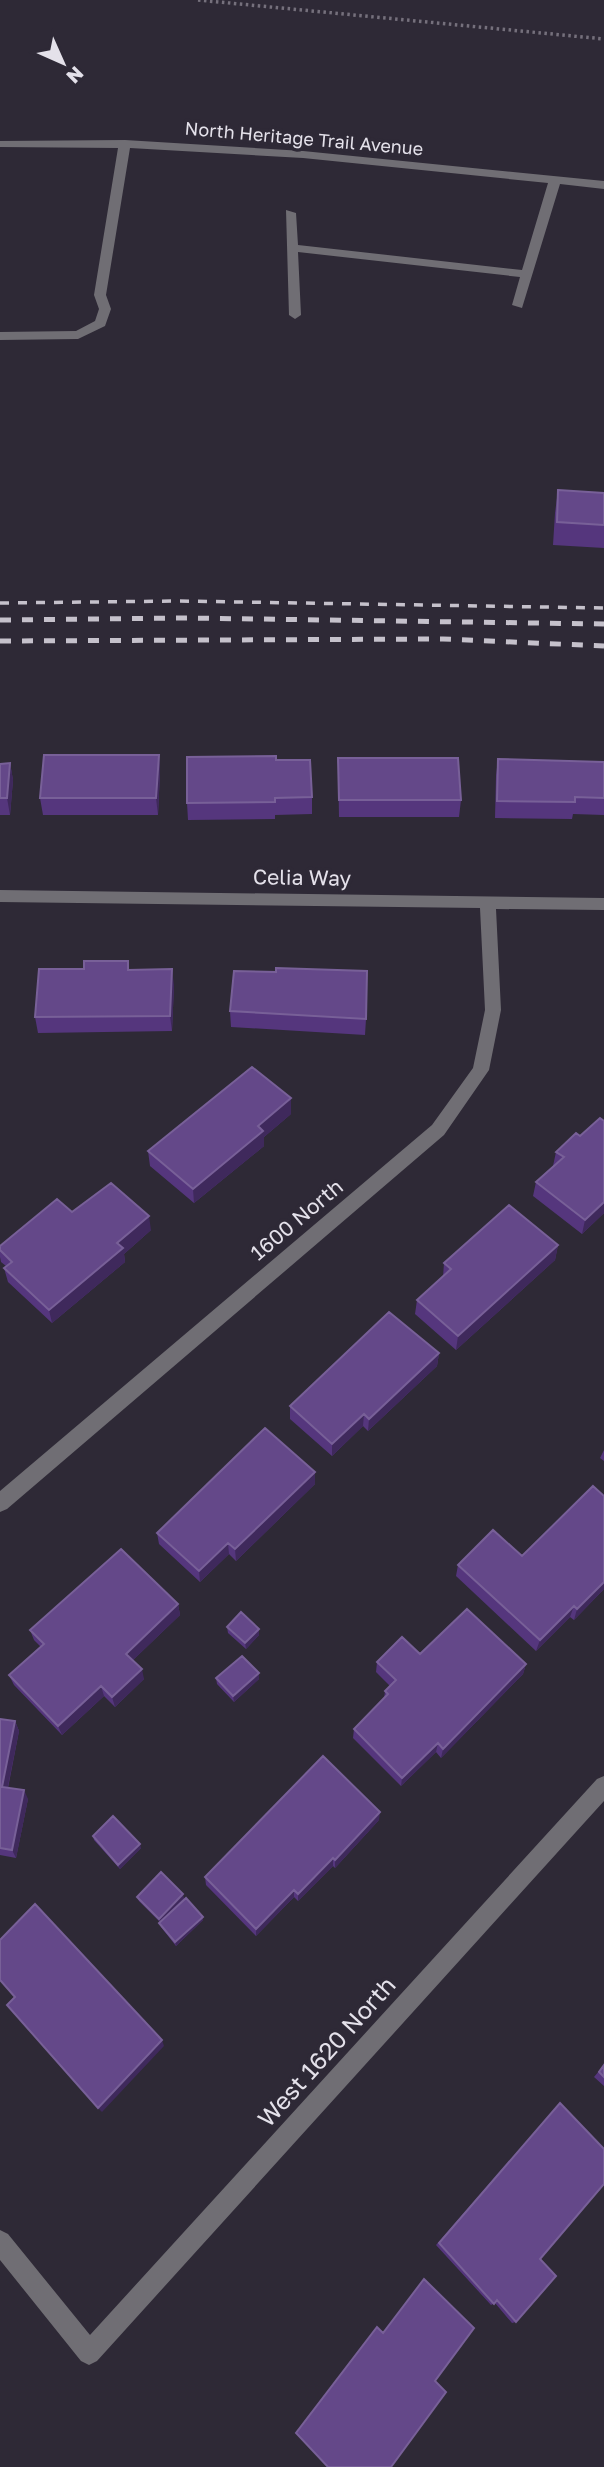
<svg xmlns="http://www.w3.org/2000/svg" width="604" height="2467" viewBox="0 0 604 2467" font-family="'Golos Text',sans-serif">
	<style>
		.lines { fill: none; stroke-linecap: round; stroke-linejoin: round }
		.path { stroke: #75707c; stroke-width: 3.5; stroke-dasharray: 2.5 3.5; stroke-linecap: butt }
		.minor { fill: #706e74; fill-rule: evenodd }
		.rail-far1 { stroke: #c5c1cb; stroke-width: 3.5; stroke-dasharray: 9 9; stroke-linecap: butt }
		.rail { stroke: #c5c1cb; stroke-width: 5; stroke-dasharray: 11 11; stroke-linecap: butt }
		.wall { fill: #55367d }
		.shaded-wall { fill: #3f295c }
		.building { fill: #644889; stroke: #786098; stroke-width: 2 }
		.labels { text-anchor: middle; stroke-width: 7; stroke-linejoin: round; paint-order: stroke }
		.far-street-label { font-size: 18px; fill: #e4e1ea; stroke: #2e2936 }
		.street-label { font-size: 21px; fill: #e4e1ea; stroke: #2e2936 }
		.near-street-label { font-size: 24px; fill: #e4e1ea; stroke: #2e2936 }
	</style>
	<rect width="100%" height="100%" fill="#2e2936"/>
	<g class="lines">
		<path class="path" d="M 198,0 L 604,39"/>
		<path class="minor" d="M 125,140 L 303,151 L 604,181 L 604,189 L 560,184 L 522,308 L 512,305 L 520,277 L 298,252 L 301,315 L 295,319 L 289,315 L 286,210 L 296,213 L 298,245 L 522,270 L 548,183 L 303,158 L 130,148 L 106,295 L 111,309 L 105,326 L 78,339 L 0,340 L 0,332 L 76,331 L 95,321 L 99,309 L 94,295 L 118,148 L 0,147 L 0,141 Z
			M 0,890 L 604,898 L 604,910 L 496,909 L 501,1010 L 489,1070 L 444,1135 L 7,1509 L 0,1512 L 0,1491 L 432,1125 L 473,1068 L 485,1010 L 480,908 L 0,902 Z
			M 604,1776 L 604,1801 L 97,2361 L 89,2365 L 81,2361 L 0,2260 L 0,2230 L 8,2234 L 90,2335 L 597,1779 Z"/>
		<path class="rail-far1" d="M 0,603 L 179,601 L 604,608"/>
		<path class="rail" d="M 0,620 L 187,618 L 604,624
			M 0,641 L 443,639 L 604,646"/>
	</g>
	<path class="wall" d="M 558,490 L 604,493 L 604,548 L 553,545 L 555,513 Z
		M 159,755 L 160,772 L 158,815 L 43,815 L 40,798 Z
		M 338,758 L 461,800 L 459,817 L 339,817 Z
		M 498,759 L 604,762 L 604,815 L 573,814 L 572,819 L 495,818 L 496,776 Z
		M 276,760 L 312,797 L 312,814 L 275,815 L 275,819 L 188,820 L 187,803 Z
		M 10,763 L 13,780 L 10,815 L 0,815 L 0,764 Z
		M 128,961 L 129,970 L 174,985 L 172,1031 L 38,1033 L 35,1017 L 84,969 Z
		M 276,972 L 366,1019 L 365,1035 L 231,1027 L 230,1011 Z
		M 291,1114 L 264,1137 L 264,1146 L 194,1203 L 150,1166 L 148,1151 Z
		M 576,1133 L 604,1213 L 582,1234 L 533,1196 L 536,1182 L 553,1166 L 556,1152 Z
		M 72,1212 L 151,1230 L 124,1254 L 125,1262 L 52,1323 L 8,1282 L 4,1268 L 6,1266 L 1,1262 L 0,1257 L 0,1246 Z
		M 558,1245 L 555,1260 L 456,1350 L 415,1314 L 417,1300 L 443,1277 L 444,1263 Z
		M 439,1353 L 437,1366 L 368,1431 L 363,1426 L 332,1456 L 290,1419 L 290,1406 Z
		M 604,1450 L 604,1461 L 600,1458 Z
		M 315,1472 L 315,1484 L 236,1561 L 229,1554 L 200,1582 L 159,1544 L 157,1533 Z
		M 522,1556 L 604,1589 L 574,1620 L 570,1617 L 536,1651 L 456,1576 L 458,1565 Z
		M 178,1604 L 180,1615 L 133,1660 L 144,1679 L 115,1707 L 104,1696 L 62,1735 L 14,1685 L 9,1675 L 41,1647 L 34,1640 L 30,1630 Z
		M 227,1627 L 259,1629 L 259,1635 L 246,1649 L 228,1633 Z
		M 420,1654 L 526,1664 L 523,1674 L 441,1758 L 436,1752 L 401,1786 L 353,1738 L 354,1729 L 384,1699 L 385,1691 L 390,1686 L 376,1672 L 377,1662 Z
		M 259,1673 L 259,1679 L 234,1702 L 217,1684 L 216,1678 Z
		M 0,1719 L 15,1721 L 19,1731 L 8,1788 L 28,1799 L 16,1858 L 0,1855 Z
		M 379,1820 L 335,1868 L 333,1866 L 298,1901 L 294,1897 L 256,1936 L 206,1885 L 205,1877 Z
		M 93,1836 L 141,1848 L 120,1869 L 94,1840 Z
		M 137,1897 L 184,1898 L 169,1914 L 203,1920 L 176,1946 L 161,1927 L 160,1922 L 139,1901 Z
		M 604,2065 L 604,2086 L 594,2077 Z
		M 560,2103 L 540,2259 L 516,2322 L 512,2323 L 495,2303 L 491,2305 L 436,2245 Z"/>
	<path class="shaded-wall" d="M 159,755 L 160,772 L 158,815 L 156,798 Z
		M 10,763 L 13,780 L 10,815 L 7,798 Z
		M 172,969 L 174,985 L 172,1031 L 170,1016 Z
		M 291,1098 L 291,1114 L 264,1137 L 264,1146 L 194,1203 L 193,1189 L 258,1126 Z
		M 604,1202 L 604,1213 L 582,1234 L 585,1220 Z
		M 149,1216 L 151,1230 L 124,1254 L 125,1262 L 52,1323 L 49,1310 L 117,1243 Z
		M 558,1245 L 555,1260 L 456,1350 L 458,1336 Z
		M 439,1353 L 437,1366 L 368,1431 L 369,1419 Z
		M 364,1414 L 363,1426 L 332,1456 L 332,1444 Z
		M 315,1472 L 315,1484 L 236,1561 L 235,1549 Z
		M 228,1543 L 229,1554 L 200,1582 L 199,1571 Z
		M 604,1582 L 604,1589 L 574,1620 L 577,1609 Z
		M 178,1604 L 180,1615 L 129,1664 L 126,1654 Z
		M 574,1606 L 570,1617 L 536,1651 L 540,1640 Z
		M 259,1629 L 259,1635 L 246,1649 L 245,1643 Z
		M 526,1664 L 523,1674 L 441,1758 L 443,1749 Z
		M 142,1669 L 144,1679 L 115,1707 L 112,1697 Z
		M 259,1673 L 259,1679 L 234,1702 L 233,1696 Z
		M 101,1686 L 104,1696 L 62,1735 L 58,1726 Z
		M 15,1721 L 19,1731 L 6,1796 L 2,1787 Z
		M 438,1743 L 436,1752 L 401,1786 L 402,1778 Z
		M 24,1790 L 28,1799 L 16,1858 L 12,1850 Z
		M 380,1812 L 379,1820 L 335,1868 L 335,1860 Z
		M 140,1844 L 141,1848 L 120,1869 L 118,1865 Z
		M 333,1858 L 333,1866 L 298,1901 L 298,1894 Z
		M 294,1890 L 294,1897 L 256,1936 L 256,1929 Z
		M 183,1894 L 184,1898 L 160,1923 L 159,1919 Z
		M 203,1917 L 203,1920 L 176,1946 L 175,1942 Z
		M 162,2040 L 164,2046 L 102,2112 L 98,2108 Z"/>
	<path class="building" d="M 558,490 L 604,493 L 604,525 L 557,522 Z
		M 44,755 L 159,755 L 156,798 L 40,798 Z
		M 276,756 L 276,760 L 310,760 L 312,797 L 275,798 L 275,802 L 187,803 L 187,757 Z
		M 338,758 L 458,758 L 461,800 L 339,800 Z
		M 498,759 L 604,762 L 604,798 L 575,797 L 575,802 L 497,801 Z
		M 10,763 L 7,798 L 0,798 L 0,764 Z
		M 84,961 L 128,961 L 128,970 L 172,969 L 170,1016 L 35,1017 L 39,969 L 84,969 Z
		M 276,968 L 367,971 L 366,1019 L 230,1011 L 234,971 L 276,972 Z
		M 252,1067 L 291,1098 L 258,1126 L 263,1131 L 193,1189 L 148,1151 Z
		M 600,1118 L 604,1121 L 604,1202 L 585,1220 L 536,1182 L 564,1157 L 556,1152 L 576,1133 L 580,1136 Z
		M 111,1183 L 149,1216 L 117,1243 L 123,1248 L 49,1310 L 4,1268 L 12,1262 L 0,1250 L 0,1246 L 57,1199 L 72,1212 Z
		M 509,1205 L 558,1245 L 458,1336 L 417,1300 L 451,1269 L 444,1263 Z
		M 389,1312 L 439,1353 L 369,1419 L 364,1414 L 332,1444 L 290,1406 Z
		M 265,1428 L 315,1472 L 235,1549 L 228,1543 L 199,1571 L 157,1533 Z
		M 593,1486 L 604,1496 L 604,1582 L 577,1609 L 574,1606 L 540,1640 L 458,1565 L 493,1530 L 522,1556 Z
		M 121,1549 L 178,1604 L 126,1654 L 142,1669 L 112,1697 L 101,1686 L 58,1726 L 9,1675 L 44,1644 L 30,1630 Z
		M 467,1609 L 526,1664 L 443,1749 L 438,1743 L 402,1778 L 354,1729 L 388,1694 L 385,1691 L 396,1680 L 377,1662 L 402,1637 L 420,1654 Z
		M 241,1612 L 259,1629 L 245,1643 L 227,1627 Z
		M 242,1656 L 259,1673 L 233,1696 L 216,1678 Z
		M 0,1719 L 15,1721 L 2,1787 L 24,1790 L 12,1850 L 0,1848 Z
		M 323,1756 L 380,1812 L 335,1860 L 333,1858 L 298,1894 L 294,1890 L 256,1929 L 205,1877 Z
		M 113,1816 L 140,1844 L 118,1865 L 93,1836 Z
		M 161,1872 L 183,1894 L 159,1919 L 137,1897 Z
		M 186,1898 L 203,1917 L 175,1942 L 159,1923 Z
		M 35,1904 L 162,2040 L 98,2108 L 7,2005 L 15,1997 L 0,1980 L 0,1940 Z
		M 604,2065 L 604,2077 L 599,2072 Z
		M 560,2103 L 604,2149 L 604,2184 L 540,2259 L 556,2276 L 516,2322 L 497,2300 L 494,2304 L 439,2243 Z
		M 424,2279 L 474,2328 L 435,2381 L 446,2392 L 391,2467 L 328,2467 L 296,2433 L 377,2327 L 383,2333 Z"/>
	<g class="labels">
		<g class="far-street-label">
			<text transform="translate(304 139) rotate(5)" y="6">North Heritage Trail Avenue</text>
		</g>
		<g class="street-label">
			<text transform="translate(302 878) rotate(1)" y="7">Celia Way</text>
			<text transform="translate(297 1220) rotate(-40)" y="7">1600 North</text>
		</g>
		<g class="near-street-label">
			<text transform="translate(327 2052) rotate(-48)" y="8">West 1620 North</text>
		</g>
	</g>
	<g transform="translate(63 63) rotate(135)" stroke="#2e2936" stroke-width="5" paint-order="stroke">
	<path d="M0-5L12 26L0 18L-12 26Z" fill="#e4e1ea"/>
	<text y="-10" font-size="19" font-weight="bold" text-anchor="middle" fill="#e4e1ea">N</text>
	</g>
</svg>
